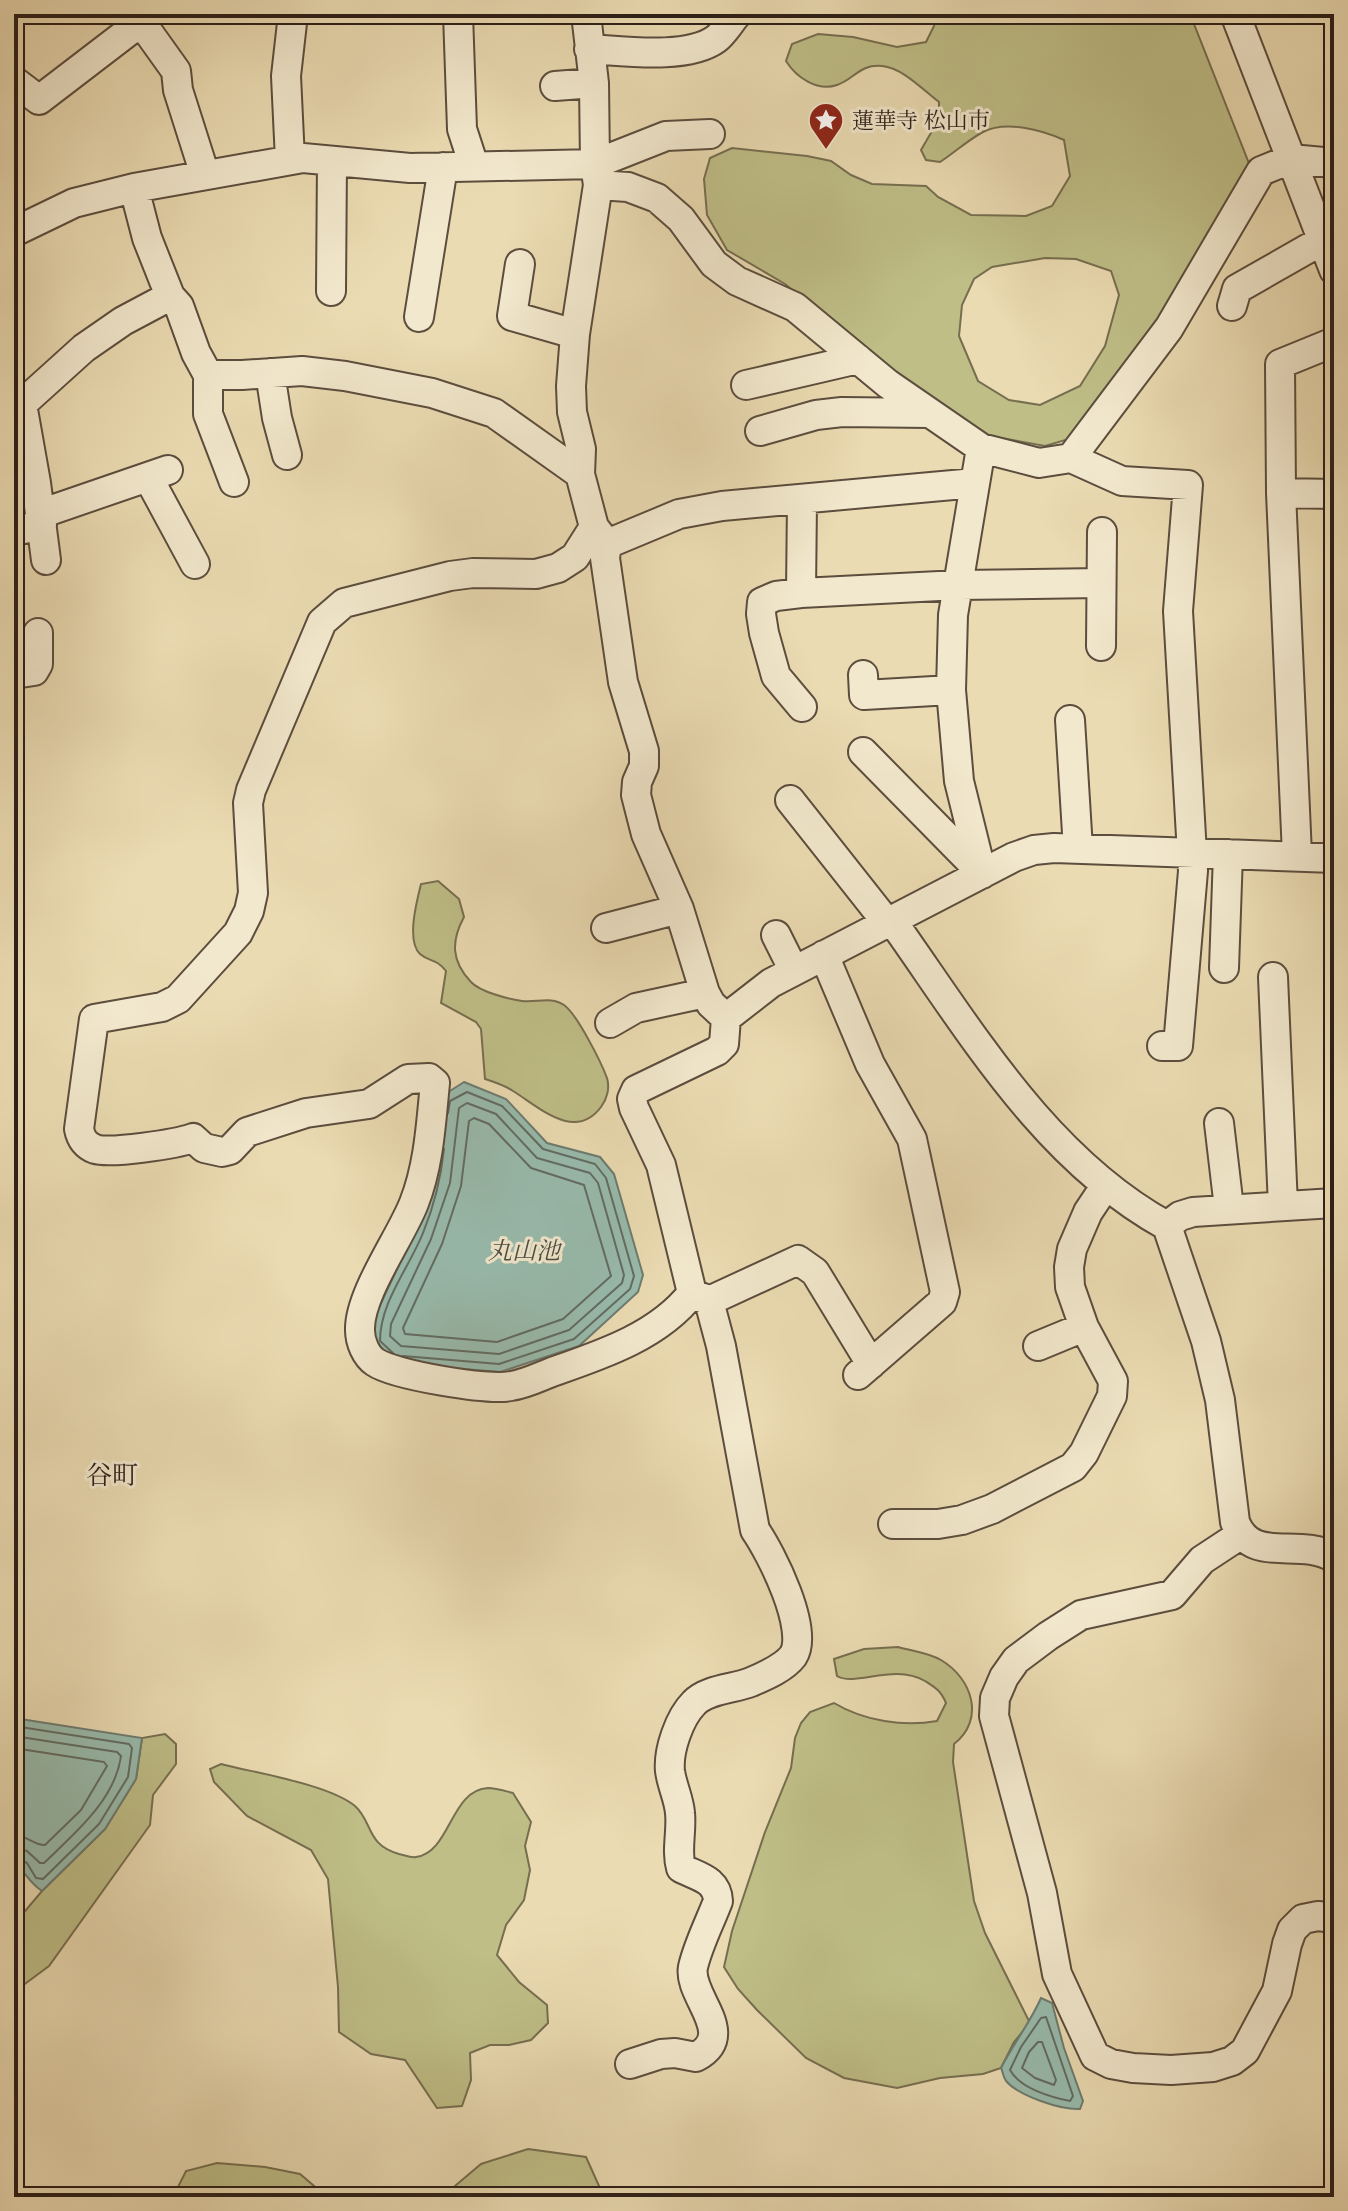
<svg xmlns="http://www.w3.org/2000/svg" width="1348" height="2211" viewBox="0 0 1348 2211" font-family="'Libre Caslon Text','Noto Serif JP',serif">
	<style>
		.green { fill: #bfbe87; stroke: #766e50; stroke-width: 2; fill-rule: evenodd }
		.water { fill: #98bbad; stroke: #6d7c71; stroke-width: 2 }
		.lines { fill: none; stroke-linecap: round; stroke-linejoin: round }
		.shore { stroke: #626c62; stroke-width: 2 }
		.minor-casing { stroke: #5c4d3e; stroke-width: 32 }
		.minor { stroke: #f2e8cd; stroke-width: 28 }
		.labels { text-anchor: middle; stroke-width: 6; stroke-linejoin: round; paint-order: stroke }
		.poi-label { font-size: 22px; fill: #2c1e18; stroke: #f2e8cd; text-anchor: start }
		.water-label { font-size: 24px; font-style: italic; fill: #4c4d45; stroke: #f2e8cd }
		.quarter-label { font-size: 26px; fill: #2c1e18; stroke: #f2e8cd }
	</style>
	<rect width="100%" height="100%" fill="#ebdbb2"/>
	<filter id="stains"><feTurbulence type="fractalNoise" baseFrequency=".0025" numOctaves="4"/><feColorMatrix values="0 0 0 0 .2 0 0 0 0 .09 0 0 0 0 .02 0 0 0 .5 -.17"/></filter>
	<radialGradient id="worn" r=".72"><stop offset=".6" stop-color="#630" stop-opacity="0"/><stop offset="1" stop-color="#630" stop-opacity=".3"/></radialGradient>
	<path class="green" d="M 935,14 L 1190,14 L 1250,166 L 1160,323 L 1069,439 L 1045,446 L 990,436 L 918,390 L 785,284 L 727,250 L 707,215 L 704,179 L 710,158 L 732,148 L 807,156 L 831,161 L 851,175 L 872,184 L 926,186 L 938,197 L 971,215 L 1026,216 L 1052,206 L 1070,176 L 1064,140 C 1042,130 1006,120 983,132 C 968,140 954,153 940,162 L 926,160 L 921,150 L 939,119 L 939,102 C 923,90 903,68 882,66 C 859,64 855,79 837,85 C 817,92 796,77 786,61 L 792,44 L 818,34 L 853,37 L 897,47 L 926,42 L 934,26 ZM 1045,258 L 1076,259 L 1111,271 L 1119,295 L 1105,346 L 1080,386 L 1040,405 L 1009,400 L 978,381 L 959,336 L 962,305 L 974,279 L 992,267 Z
		M 438,881 L 459,899 L 464,917 C 451,941 451,961 471,982 C 480,992 509,999 522,1001 C 536,1003 551,996 564,1005 C 577,1014 601,1062 607,1078 C 610,1088 607,1099 601,1107 C 575,1142 539,1107 513,1091 C 504,1085 494,1082 485,1079 L 481,1029 L 476,1022 L 441,1003 L 446,971 C 436,958 429,962 420,954 C 406,941 417,900 421,884 Z
		M 898,1647 C 912,1651 929,1653 941,1660 C 973,1679 985,1720 954,1744 L 953,1762 L 974,1901 L 985,1933 L 1030,2023 L 1014,2042 L 1001,2068 L 983,2074 L 940,2078 L 897,2088 L 844,2078 L 806,2058 L 757,2010 L 738,1989 L 724,1967 L 732,1931 L 765,1832 L 791,1768 L 795,1738 L 801,1723 L 810,1712 L 834,1703 C 864,1721 904,1727 937,1721 L 946,1703 C 941,1691 936,1688 925,1681 C 893,1663 856,1687 837,1676 L 834,1659 L 864,1649 Z
		M 165,1734 L 176,1744 L 176,1764 L 153,1795 L 150,1825 L 49,1966 L 18,1989 L 14,2000 L 14,1924 L 42,1891 L 105,1829 L 136,1779 L 142,1738 Z
		M 221,1764 C 255,1773 328,1784 355,1806 C 373,1822 366,1845 399,1854 C 404,1855 411,1858 416,1857 C 451,1852 450,1790 488,1788 C 496,1788 505,1791 513,1793 L 531,1822 L 525,1846 L 530,1870 L 524,1900 L 506,1925 L 497,1955 L 519,1982 L 547,2005 L 548,2023 L 531,2040 L 509,2045 L 490,2045 L 470,2053 L 471,2080 L 462,2106 L 437,2108 L 405,2060 L 371,2054 L 339,2032 L 338,1987 L 328,1879 L 311,1850 L 247,1816 L 214,1782 L 210,1769 Z
		M 528,2149 L 586,2157 L 604,2197 L 447,2197 L 449,2191 L 481,2164 Z
		M 217,2163 L 265,2167 L 300,2174 L 327,2197 L 173,2197 L 186,2171 Z"/>
	<path class="water" d="M 464,1082 L 506,1099 L 547,1143 L 600,1157 L 614,1174 L 643,1275 L 638,1292 L 579,1346 L 500,1372 L 393,1363 L 371,1345 L 373,1320 L 415,1231 L 442,1096 Z
		M 14,1718 L 142,1738 L 136,1779 L 105,1829 L 42,1891 C 29,1883 26,1872 14,1863 Z
		M 1041,1998 L 1052,2003 L 1064,2048 L 1083,2101 L 1080,2109 C 1061,2110 1019,2096 1006,2081 C 1003,2077 1003,2072 1001,2068 C 1013,2044 1030,2023 1041,1998 Z"/>
	<g class="lines">
		<path class="shore" d="M 467,1103 L 496,1114 L 537,1158 L 590,1173 L 598,1183 L 624,1275 L 622,1283 L 569,1330 L 499,1354 L 401,1346 L 390,1336 L 391,1324 L 431,1239 L 450,1183 L 459,1108 Z
			M 474,1118 L 489,1124 L 531,1168 L 584,1185 L 611,1276 L 563,1319 L 497,1342 L 405,1334 L 403,1328 L 442,1244 L 461,1186 L 469,1121 Z
			M 393,1353 L 380,1341 C 380,1302 409,1268 423,1233 C 434,1206 441,1178 444,1149
			M 403,1356 L 499,1364 L 574,1339 L 630,1289 L 634,1276 L 606,1178 L 595,1164 L 543,1149 L 502,1106 L 467,1092 L 450,1101 L 448,1113
			M 14,1726 L 129,1744 L 132,1748 L 128,1777 L 99,1824 L 43,1879 L 36,1878 L 27,1863 L 14,1857
			M 14,1736 L 117,1752 L 121,1756 C 115,1800 75,1833 44,1863 L 40,1863 L 27,1851 L 14,1847
			M 14,1748 L 104,1762 L 107,1766 L 81,1810 L 45,1845 C 36,1846 26,1835 14,1835
			M 1046,2017 L 1073,2096 L 1070,2101 C 1051,2097 1020,2088 1010,2070 L 1021,2047 L 1041,2018 Z
			M 1042,2042 L 1056,2080 L 1054,2085 L 1035,2078 L 1022,2068 L 1029,2052 L 1038,2042 Z"/>
		<g class="minor-casing">
			<path id="minor" d="M 458,14 L 462,129 L 474,166
				M 586,14 L 594,83 L 595,164 L 598,185 L 575,334 L 571,386 L 572,412 L 581,449 L 580,474 L 594,527 L 607,544 L 605,558 L 623,682 L 644,751 L 644,766 L 637,782 L 636,795 L 646,834 L 679,909 L 705,993 L 711,1004 L 726,1018
				M 1235,14 L 1334,270
				M 589,49 C 624,51 687,60 716,39 C 724,33 730,22 737,14
				M 14,81 L 39,100 L 133,28 L 146,29 L 176,71 L 178,90 L 205,175
				M 555,86 L 594,83
				M 290,160 L 286,76 L 293,14
				M 598,185 L 628,187 L 657,198 L 681,219 L 714,264 L 737,281 L 795,307 L 888,384 L 981,448
				M 134,188 L 147,238 L 170,296 L 179,306 L 196,353 L 208,375 L 242,375 L 302,371 L 345,376 L 432,393 L 494,413 L 580,474
				M 14,232 L 74,203 L 134,188 L 303,158 L 410,168 L 595,164 L 666,136 L 710,134
				M 520,264 L 512,316 L 575,334
				M 331,291 L 332,161
				M 1232,306 L 1237,289 L 1323,240
				M 419,317 L 443,167
				M 270,373 L 277,418 L 287,455
				M 208,375 L 208,414 L 234,482
				M 746,385 L 858,359
				M 22,404 L 36,483 L 46,560
				M 14,405 L 22,404 L 84,348 L 123,321 L 170,296
				M 760,431 L 816,415 L 842,412 L 930,413
				M 1071,458 L 1122,481 L 1188,485 L 1178,611 L 1193,871 L 1178,1046 L 1162,1046
				M 148,477 L 195,564
				M 1281,493 L 1334,494
				M 802,500 L 801,593 L 959,585 L 1100,583
				M 40,514 L 168,470
				M 594,527 L 575,557 L 558,568 L 536,574 L 473,573 L 450,576 L 344,603 L 322,622 L 251,790 L 248,803 L 253,893 L 249,911 L 238,933 L 178,999 L 162,1007 L 94,1019 L 79,1129 C 81,1139 85,1145 95,1149 C 111,1154 176,1144 193,1138 L 204,1148 L 222,1152 L 230,1150 L 247,1132 L 306,1113 L 369,1104 L 408,1079 L 429,1078 L 435,1083 C 431,1123 429,1165 414,1203 C 401,1237 359,1294 360,1330 C 360,1342 366,1356 375,1362 C 394,1375 489,1391 511,1386 C 525,1384 539,1377 552,1372 C 601,1355 659,1336 692,1293
				M 14,531 L 42,525
				M 607,544 L 679,514 L 722,506 L 975,483
				M 801,593 L 776,596 L 762,602 L 761,614 L 764,633 L 776,676 L 802,707
				M 1101,646 L 1102,532
				M 14,674 L 34,671 L 38,664 L 38,633
				M 863,675 L 864,695 L 951,690
				M 1070,720 L 1078,849
				M 863,752 L 982,873
				M 790,800 L 888,924
				M 1297,855 L 1281,493 L 1280,364 L 1334,342
				M 982,874 L 959,781 L 951,690 L 953,615 L 981,448 L 1039,463 L 1071,458 L 1169,328 L 1261,171 L 1291,159 L 1334,163
				M 893,922 C 971,1032 1045,1159 1167,1226 L 1206,1341 L 1220,1400 L 1235,1522 C 1252,1566 1299,1536 1334,1558
				M 606,928 L 679,909
				M 776,935 L 794,971
				M 824,955 L 870,1064 L 912,1139 L 945,1292 L 942,1302 L 858,1375
				M 1224,968 L 1228,854
				M 1273,977 L 1283,1206
				M 610,1023 L 636,1008 L 705,993
				M 1219,1123 L 1229,1208
				M 1167,1226 L 1180,1216 L 1193,1212 L 1334,1203
				M 709,1301 L 798,1260 L 815,1272 L 871,1364
				M 1038,1346 L 1084,1327
				M 893,1524 L 938,1524 L 962,1520 L 992,1509 L 1073,1467 L 1084,1453 L 1112,1396 L 1113,1381 L 1084,1327 L 1070,1287 L 1069,1267 L 1072,1249 L 1088,1212 L 1106,1185
				M 1240,1535 L 1202,1560 L 1172,1595 L 1081,1615 L 1048,1636 L 1016,1660 L 1004,1677 L 995,1698 L 994,1716 L 1042,1893 L 1057,1974 L 1095,2056 L 1111,2064 L 1133,2068 L 1171,2070 L 1213,2067 L 1232,2061 L 1245,2051 L 1277,1991 L 1287,1944 L 1292,1930 L 1303,1919 L 1318,1916 L 1334,1918
				M 630,2064 L 661,2054 L 675,2053 L 696,2057 C 739,2034 687,1996 693,1967 C 698,1945 710,1922 718,1901 C 717,1879 698,1877 681,1868 C 676,1850 682,1832 680,1813 C 679,1799 672,1786 670,1771 C 668,1751 679,1718 694,1703 C 707,1689 734,1689 751,1682 C 765,1676 784,1668 793,1656 C 810,1630 771,1553 755,1530 L 721,1346 L 709,1301 L 692,1293 L 661,1165 L 634,1108 L 632,1099 L 636,1090 L 717,1051 L 724,1044 L 726,1018 L 771,983 L 1014,857 L 1034,850 L 1054,848 L 1334,858"/>
		</g>
		<use href="#minor" class="minor"/>
	</g>
	<defs>
		<g id="sight-pin" transform="scale(1.8)"><path d="M0 17L-7.5 6A9.5 9.5 0 1 1 7.5 6Z" fill="#8f2418" stroke="#f2e8cd"/><path d="M0-6L1.8-2.2L6-1.7L2.9 1.2L3.7 5.4L0 3.3L-3.7 5.4L-2.9 1.2L-6-1.7L-1.8-2.2Z" fill="#fff"/></g>
	</defs>
	<g fill-rule="evenodd">
		<use href="#sight-pin" x="826" y="120"/>
	</g>
	<g class="labels">
		<g class="poi-label">
			<text x="852" y="128">蓮華寺 松山市</text>
		</g>
		<g class="water-label">
			<text x="524" y="1259">丸山池</text>
		</g>
		<g class="quarter-label">
			<text x="112" y="1484">谷町</text>
		</g>
	</g>
	<rect width="1348" height="2211" fill="none" stroke="#ebdbb2" stroke-width="48"/>
	<rect x="16" y="16" width="1316" height="2179" fill="none" stroke="#2c1e18" stroke-width="4"/>
	<rect x="24" y="24" width="1300" height="2163" fill="none" stroke="#2c1e18" stroke-width="2"/>
	<rect width="100%" height="100%" filter="url(#stains)"/>
	<rect width="100%" height="100%" fill="url(#worn)"/>
</svg>
